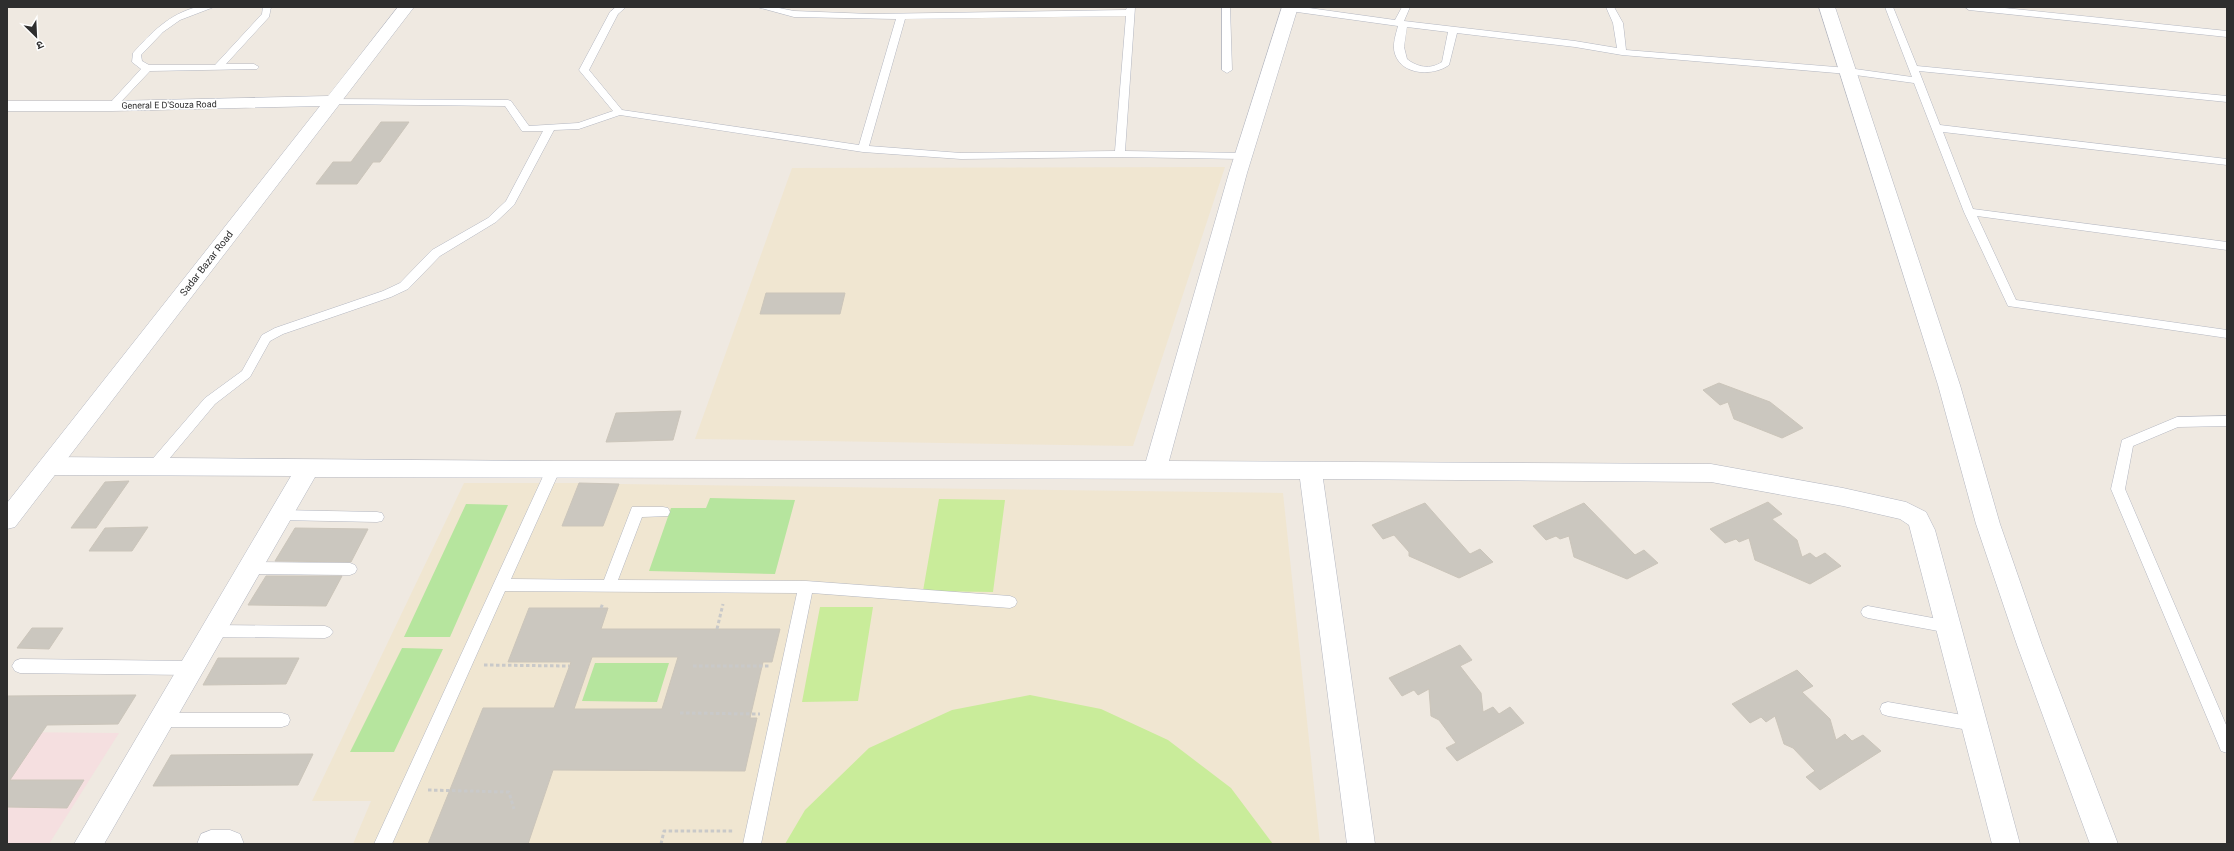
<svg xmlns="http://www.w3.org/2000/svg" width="2234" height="851" viewBox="0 0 2234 851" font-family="Roboto,'Noto Sans Devanagari',sans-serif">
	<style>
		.education { fill: #f0e6d1 }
		.medical { fill: #f5dfe0 }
		.green { fill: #b6e59e }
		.pitch { fill: #c9ec9a }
		.building { fill: #cbc7bf; stroke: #cbc5ba; fill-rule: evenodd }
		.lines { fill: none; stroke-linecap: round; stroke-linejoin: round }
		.lane-casing { stroke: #b4b7c1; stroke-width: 1 }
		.street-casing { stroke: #b4b7c1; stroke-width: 1 }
		.secondary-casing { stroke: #b4b7c1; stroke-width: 1 }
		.path { stroke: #c9c9c9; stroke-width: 3; stroke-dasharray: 3.5 2.5; stroke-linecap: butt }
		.lane { fill: #fff; fill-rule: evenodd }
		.street { fill: #fff; fill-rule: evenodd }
		.secondary { fill: #fff; fill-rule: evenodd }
		.labels { text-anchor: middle; stroke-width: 3.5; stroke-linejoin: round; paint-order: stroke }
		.far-street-label { font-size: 9px; fill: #2e2e2e; stroke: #fff }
		.street-label { font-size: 10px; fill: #2e2e2e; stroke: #fff }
	</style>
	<rect width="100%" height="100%" fill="#efe9e1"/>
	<path class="education" d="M 1225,167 L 1133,446 L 695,439 L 792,168 Z
		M 464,483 L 579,483 L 562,526 L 603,526 L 619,484 L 1283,493 L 1320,844 L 353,844 L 371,801 L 312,801 Z"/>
	<path class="medical" d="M 7,732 L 119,733 L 49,844 L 7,844 Z"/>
	<path class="green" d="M 710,498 L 795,500 L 775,574 L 649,571 L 671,508 L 706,508 Z
		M 466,504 L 508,505 L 450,637 L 404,637 Z
		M 402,648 L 443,649 L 394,752 L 350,752 Z
		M 595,663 L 669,663 L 657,702 L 582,701 Z"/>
	<path class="pitch" d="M 939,499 L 1005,500 L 993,592 L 923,591 Z
		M 820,607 L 873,607 L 858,701 L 802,702 Z
		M 1030,695 L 1101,709 L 1168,740 L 1231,788 L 1273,844 L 785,844 L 805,810 L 869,748 L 952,710 Z"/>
	<path class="building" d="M 381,122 L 409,122 L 380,162 L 373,162 L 357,184 L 316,184 L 333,162 L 351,162 Z
		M 766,293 L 845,293 L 840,314 L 760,314 Z
		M 1719,383 L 1770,402 L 1803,428 L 1782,438 L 1734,419 L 1728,402 L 1720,405 L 1703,390 Z
		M 681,411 L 673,440 L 606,442 L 616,413 Z
		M 129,481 L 96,528 L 71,528 L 105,482 Z
		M 579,483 L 619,484 L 603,526 L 562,526 Z
		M 1768,502 L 1782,514 L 1772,519 L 1797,540 L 1802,557 L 1810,553 L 1816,558 L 1825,553 L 1841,566 L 1810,584 L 1755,560 L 1749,538 L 1739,542 L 1736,539 L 1725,543 L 1710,529 Z
		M 1425,503 L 1470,554 L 1480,549 L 1493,562 L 1459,578 L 1409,556 L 1409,552 L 1394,535 L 1383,539 L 1372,525 Z
		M 1584,503 L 1635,555 L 1644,550 L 1658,563 L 1627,579 L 1574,557 L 1569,536 L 1560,539 L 1556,536 L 1546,540 L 1533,526 Z
		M 148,527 L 132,551 L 89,551 L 105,528 Z
		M 295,528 L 368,529 L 351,562 L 275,561 Z
		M 266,576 L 342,576 L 326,606 L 248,605 Z
		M 529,608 L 608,608 L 601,629 L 780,629 L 772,662 L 763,662 L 750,718 L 757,718 L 745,771 L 553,770 L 528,844 L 428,844 L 483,708 L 554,708 L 571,662 L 508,662 ZM 592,657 L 678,657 L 662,709 L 574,709 Z
		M 32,628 L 63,628 L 49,649 L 17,648 Z
		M 1460,645 L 1472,660 L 1460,666 L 1481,693 L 1483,712 L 1493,707 L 1499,714 L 1510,707 L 1524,723 L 1457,761 L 1446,748 L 1456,743 L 1439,720 L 1431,716 L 1429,689 L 1418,695 L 1414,690 L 1402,696 L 1389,678 Z
		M 218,658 L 299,658 L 286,684 L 203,685 Z
		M 1797,670 L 1813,686 L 1802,692 L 1830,719 L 1836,740 L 1845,734 L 1852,741 L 1863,735 L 1881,751 L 1820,790 L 1806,777 L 1815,771 L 1793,748 L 1784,744 L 1775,716 L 1766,722 L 1761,717 L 1750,723 L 1732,704 Z
		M 136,695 L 118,724 L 47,725 L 10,780 L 84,780 L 67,808 L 7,807 L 7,696 Z
		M 313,754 L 298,785 L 153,786 L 171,755 Z"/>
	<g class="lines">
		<g class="lane-casing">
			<path id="lane" d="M 197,7 L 214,7 L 180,20 L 163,32 L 141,55 L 142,61 L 149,65 L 215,65 L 262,14 L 263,7 L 271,7 L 269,17 L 226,64 L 254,64 L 259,67 L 257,69 L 150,71 L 115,108 L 109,108 L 109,104 L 141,69 L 132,62 L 133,53 C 151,33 169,14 197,7 Z
				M 616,7 L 626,7 L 618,14 L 589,70 L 622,110 L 859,145 L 896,19 L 794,17 L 757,7 L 774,7 L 794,11 L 871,14 L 1126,10 L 1127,7 L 1135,7 L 1125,151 L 1243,153 L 1248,156 L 1243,159 L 1120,157 L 961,159 L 863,152 L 620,115 L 579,129 L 554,130 L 514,205 L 496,222 L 440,256 L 408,289 L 391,297 L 283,334 L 270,341 L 250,377 L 215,404 L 159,471 L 149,471 L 147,467 L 149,463 L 205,398 L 242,371 L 262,335 L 275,328 L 383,291 L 400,283 L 432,250 L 488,218 L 506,201 L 543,131 L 522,131 L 505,106 L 332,104 L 327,101 L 329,99 L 508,100 L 511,101 L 529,126 L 578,123 L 613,111 L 579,70 L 610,12 ZM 1126,16 L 1115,151 L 961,153 L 869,146 L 905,19 Z
				M 1222,7 L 1230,7 L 1232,70 L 1227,73 L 1222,70 Z
				M 1286,7 L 1302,7 L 1395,20 L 1402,7 L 1410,7 L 1404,21 L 1575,41 L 1617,48 L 1613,23 L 1606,7 L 1614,7 L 1623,23 L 1626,50 L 1848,68 L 1912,77 L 1885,7 L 1893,7 L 1917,66 L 2227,96 L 2227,102 L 1919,71 L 1940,125 L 2227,159 L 2227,165 L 1943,132 L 1973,209 L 2227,242 L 2227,250 L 1977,216 L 2016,300 L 2227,330 L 2227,338 L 2008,306 L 1964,212 L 1914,83 L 1848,74 L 1622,55 L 1575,47 L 1457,33 L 1449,65 C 1434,76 1402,76 1395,54 C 1392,45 1396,34 1398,26 L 1290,11 L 1287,10 ZM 1407,27 L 1448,32 L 1442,62 C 1430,70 1417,67 1407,59 L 1404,47 Z
				M 1965,7 L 1995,7 L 2227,31 L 2227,37 L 1969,10 Z
				M 2227,416 L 2227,426 L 2178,427 L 2133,446 L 2125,489 L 2227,727 L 2227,753 L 2221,751 L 2219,746 L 2111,489 L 2122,440 L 2177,417 Z
				M 553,465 L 558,466 L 560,470 L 511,579 L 604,580 L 632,507 L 663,507 L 668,508 L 670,512 L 668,516 L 642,517 L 618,580 L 806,581 L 1010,596 L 1015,598 L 1017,602 L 1015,606 L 1010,608 L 812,593 L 761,844 L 743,844 L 797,593 L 505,591 L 392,844 L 374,844 L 546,470 L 548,466 Z
				M 280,510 L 377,512 L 382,513 L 384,517 L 382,521 L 377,522 L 280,520 L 275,519 L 273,515 L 275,511 Z
				M 249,562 L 350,563 L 355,565 L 357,569 L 355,573 L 350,575 L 249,574 L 244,572 L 242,568 L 244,564 Z
				M 1868,606 L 1949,621 L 1954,623 L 1956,627 L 1954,631 L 1949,633 L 1868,618 L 1863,616 L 1861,612 L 1863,608 Z
				M 212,625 L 325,626 L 330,628 L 333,632 L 330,636 L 325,638 L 212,637 L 207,635 L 204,631 L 207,627 Z
				M 20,659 L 191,661 L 196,663 L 199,668 L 196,673 L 191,675 L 20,673 L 15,671 L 12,666 L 15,661 Z
				M 1888,702 L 1974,717 L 1980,719 L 1982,724 L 1980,729 L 1974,731 L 1888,716 L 1882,714 L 1880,709 L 1882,704 Z
				M 160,713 L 282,713 L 288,715 L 290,720 L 288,725 L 282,727 L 160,727 L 154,725 L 152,720 L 154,715 Z"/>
		</g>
		<g class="street-casing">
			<path id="street" d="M 1282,7 L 1298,7 L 1247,173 L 1169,461 L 1711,464 L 1843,488 L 1906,502 L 1926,512 L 1935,530 L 2020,844 L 1992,844 L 1909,525 L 1900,519 L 1843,506 L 1711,482 L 1323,479 L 1375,844 L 1347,844 L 1300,479 L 315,477 L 104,844 L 74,844 L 291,476 L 49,475 L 41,472 L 38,466 L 41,460 L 49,457 L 553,461 L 1146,461 L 1229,173 Z
				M 1819,7 L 1835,7 L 1960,385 L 2000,524 L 2042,645 L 2118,844 L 2090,844 L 2017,645 L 1976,524 L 1938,385 Z
				M 211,830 L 230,830 L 240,834 L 244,844 L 197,844 L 201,834 Z"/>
		</g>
		<g class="secondary-casing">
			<path id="secondary" d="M 398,7 L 414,7 L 15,527 L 7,529 L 7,503 L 320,106 L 112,111 L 7,111 L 7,101 L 112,101 L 328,96 Z"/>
		</g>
		<path class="path" d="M 601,608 L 603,603
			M 717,629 L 723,604
			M 484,665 L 569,666
			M 693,666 L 770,666
			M 680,713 L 760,714
			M 428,790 L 509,792 L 514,809
			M 661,844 L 664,831 L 734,831"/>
		<use href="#lane" class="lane"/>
		<use href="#street" class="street"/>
		<use href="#secondary" class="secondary"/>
	</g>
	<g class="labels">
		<g class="far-street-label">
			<text transform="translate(169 105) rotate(-1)" y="3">General E D'Souza Road</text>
		</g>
		<g class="street-label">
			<text transform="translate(206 263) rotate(-52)" y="4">Sadar Bazar Road</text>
		</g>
	</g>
	<rect width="2234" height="851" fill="none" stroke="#2e2e2e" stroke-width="16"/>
	<g transform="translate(36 36) rotate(156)" stroke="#ffffff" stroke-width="3" paint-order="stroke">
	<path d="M0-3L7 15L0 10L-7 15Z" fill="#2e2e2e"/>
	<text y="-6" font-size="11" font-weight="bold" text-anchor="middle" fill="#2e2e2e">उ</text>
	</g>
</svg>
